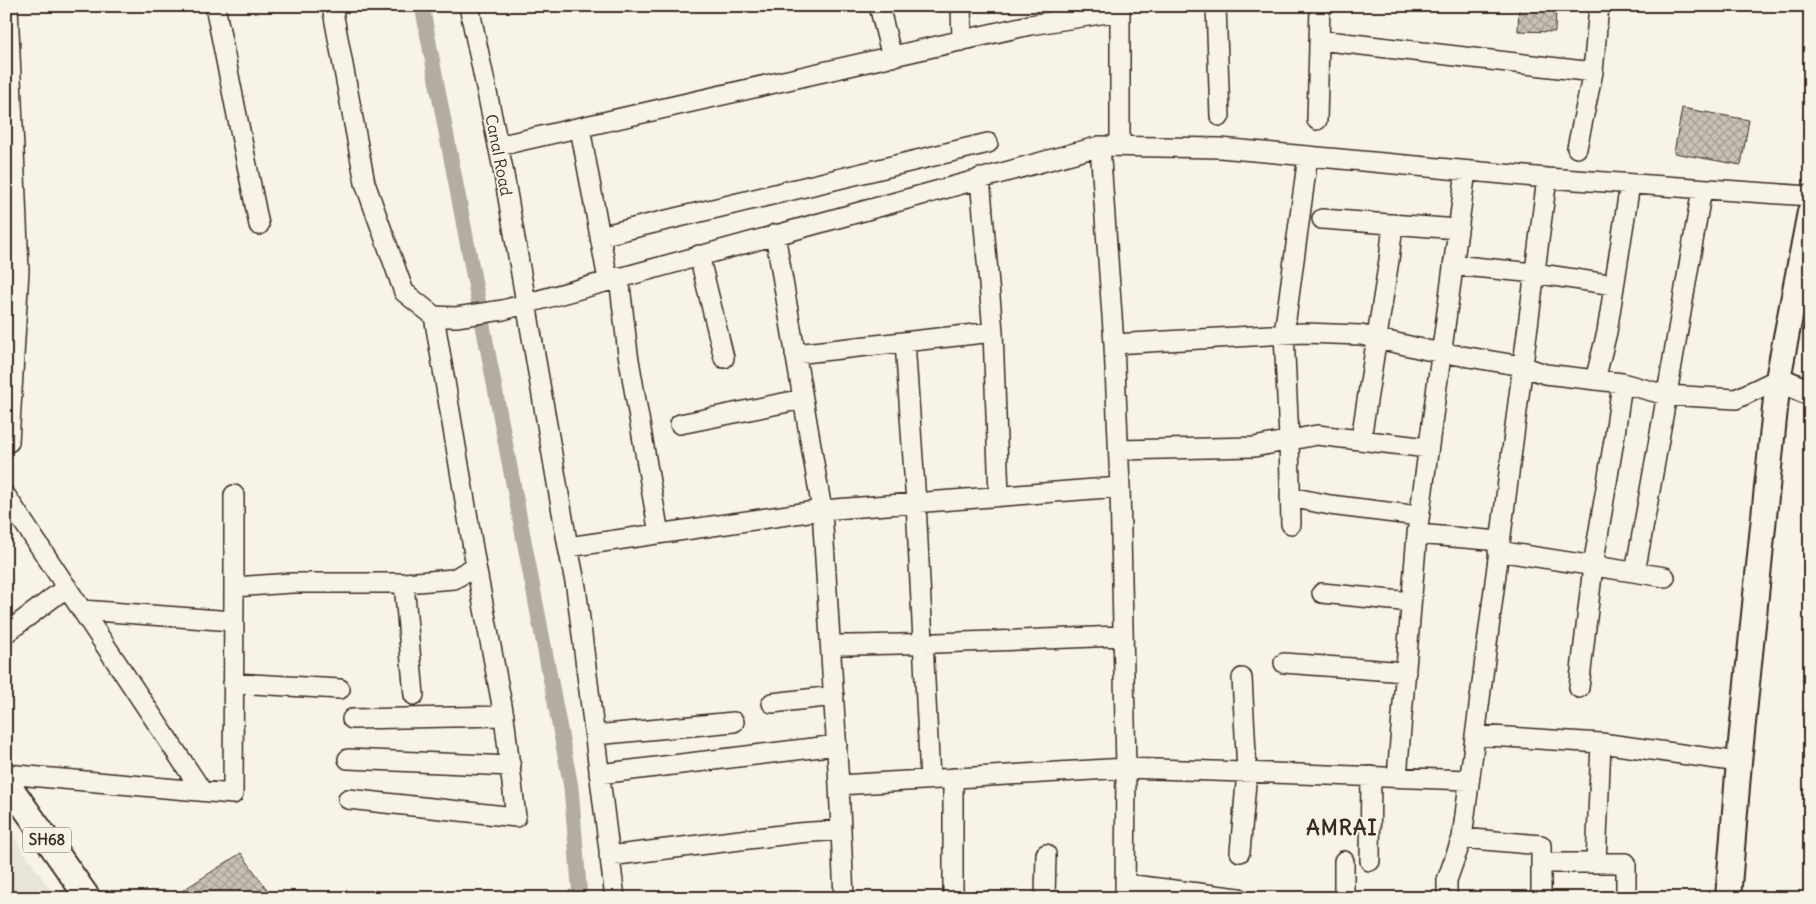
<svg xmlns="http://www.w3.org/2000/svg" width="1816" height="904" viewBox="0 0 1816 904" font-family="Delius,sans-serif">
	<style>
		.built { fill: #e9e4d9 }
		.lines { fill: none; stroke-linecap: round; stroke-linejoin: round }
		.canal { stroke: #b4aca0; stroke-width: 15 }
		.building { fill: url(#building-cross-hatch); stroke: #3b2a1e }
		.minor-casing { stroke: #3b2a1e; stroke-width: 22 }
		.major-casing { stroke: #3b2a1e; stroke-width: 28 }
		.minor { stroke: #f7f3e8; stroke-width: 19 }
		.major { stroke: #f7f3e8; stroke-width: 24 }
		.labels { text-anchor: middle; stroke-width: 4; stroke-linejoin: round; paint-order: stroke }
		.shield { fill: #f7f3e8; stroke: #73665b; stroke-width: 1 }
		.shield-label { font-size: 15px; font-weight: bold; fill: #3b2a1e }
		.street-label { font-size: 16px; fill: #3b2a1e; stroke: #f7f3e8 }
		.district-label { font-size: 21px; font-weight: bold; letter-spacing: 1px; fill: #3b2a1e; stroke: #f7f3e8 }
	</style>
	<defs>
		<pattern id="building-cross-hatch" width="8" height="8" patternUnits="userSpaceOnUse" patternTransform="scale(1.25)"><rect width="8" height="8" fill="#c8c1b6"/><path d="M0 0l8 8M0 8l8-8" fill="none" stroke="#a49d93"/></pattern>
	</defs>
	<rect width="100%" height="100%" fill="#f7f3e8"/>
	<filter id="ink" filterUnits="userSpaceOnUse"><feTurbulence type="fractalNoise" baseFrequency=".02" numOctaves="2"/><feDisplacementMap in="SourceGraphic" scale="10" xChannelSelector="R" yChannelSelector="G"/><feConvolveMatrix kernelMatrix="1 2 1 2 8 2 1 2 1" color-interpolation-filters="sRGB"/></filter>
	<g filter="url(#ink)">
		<path class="built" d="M 6,826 L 56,898 L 6,898 Z
			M 1747,893 L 1801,898 L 1746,898 Z"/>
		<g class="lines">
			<path class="canal" d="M 422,6 L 571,787 L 580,898"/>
		</g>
		<path class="building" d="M 1519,6 L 1556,6 L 1555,32 L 1518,31 Z
			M 1682,108 L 1749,120 L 1741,165 L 1674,153 Z
			M 241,853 L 273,898 L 171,898 Z"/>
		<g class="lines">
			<g class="minor-casing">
				<path id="minor" d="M 8,6 L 19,270 L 9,442
					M 215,6 L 259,225
					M 332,6 L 365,183 L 404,292 L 434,316 L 456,317 L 503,310 L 1100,146 L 1220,148 L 1547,178 L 1810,196
					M 469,6 L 503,169 L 568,547 L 576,587 L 615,898
					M 879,6 L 892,57
					M 961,6 L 962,41
					M 1216,6 L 1220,116
					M 1319,40 L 1593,72
					M 1317,120 L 1320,6
					M 580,128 L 608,280
					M 498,146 L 1030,25 L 1120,11
					M 1100,146 L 1114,344 L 1304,333 L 1361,335 L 1427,350 L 1522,366 L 1545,374 L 1622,383 L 1666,395 L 1736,399 L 1778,379
					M 1120,146 L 1120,6
					M 1577,148 L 1593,72 L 1599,6
					M 980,178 L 993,332 L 999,496
					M 1322,219 L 1458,229
					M 600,236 L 988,143
					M 699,255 L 724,358
					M 1453,265 L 1534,273 L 1614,285
					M 619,277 L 628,354 L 659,534
					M 905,342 L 916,503 L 930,779
					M 795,354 L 993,332
					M 1595,380 L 1607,332 L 1630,184
					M 680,424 L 803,399
					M 1361,439 L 1389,260 L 1393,224
					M 1119,450 L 1254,447 L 1317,435 L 1428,448
					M 234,495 L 234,587
					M 6,496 L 202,791
					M 1290,497 L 1330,505 L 1419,516
					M 1291,524 L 1289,439 L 1284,334 L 1308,156
					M 1417,534 L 1500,541
					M 568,547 L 822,510 L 775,234
					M 1498,551 L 1665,577
					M 1635,572 C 1659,445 1680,317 1702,189
					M 404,583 L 414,695
					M 1322,593 L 1411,602
					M 82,610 L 233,621
					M 6,633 L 67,587
					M 831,645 C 928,645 1026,639 1123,636
					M 1284,663 L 1406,672
					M 233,683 L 340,689
					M 1579,688 L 1593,566 L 1615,434 L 1622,383
					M 772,703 L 834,696
					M 352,719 L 504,716
					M 595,735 L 734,722
					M 1475,735 L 1601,743 L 1739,762
					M 348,759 L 511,766
					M 6,774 L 233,794 L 234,587 L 292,583 L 404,583 L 454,579 L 476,566 L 434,316
					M 599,774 L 837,745
					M 1397,777 L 1417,534 L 1466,171
					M 839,785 L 1126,768 L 1120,487
					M 348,799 L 516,817 L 504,716 L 476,566
					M 1462,838 L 1547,178
					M 1240,852 L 1247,772 L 1242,678
					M 609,856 L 798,833 L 841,830
					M 1344,861 L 1344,898
					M 1370,861 L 1371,776
					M 1541,863 L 1626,863 L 1626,898
					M 1596,863 L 1601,743
					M 1125,884 L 1239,898
					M 844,898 L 839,785 L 822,510 L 1120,487 L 1114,344
					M 953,898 L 953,778
					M 1045,898 L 1046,854
					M 1125,898 L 1126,768 L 1469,780
					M 1447,898 L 1447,880 L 1462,838 L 1541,845 L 1541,898"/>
			</g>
			<g class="major-casing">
				<path id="major" d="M 1778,379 L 1810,393
					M 6,781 L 88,898
					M 1728,898 L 1739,762 L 1778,379 L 1810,212"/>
			</g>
			<use href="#minor" class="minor"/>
			<use href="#major" class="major"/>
		</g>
	</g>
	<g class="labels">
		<rect class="shield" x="23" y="827.5" width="48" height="25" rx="4"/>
		<g class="shield-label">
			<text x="47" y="845">SH68</text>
		</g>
		<g class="street-label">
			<text transform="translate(499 155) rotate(79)" y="6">Canal Road</text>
		</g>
		<g class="district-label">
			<text x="1342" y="835">AMRAI</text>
		</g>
	</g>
	<rect width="1816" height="904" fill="none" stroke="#f7f3e8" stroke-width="25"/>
	<rect x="12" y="12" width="1791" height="879" fill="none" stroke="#3b2a1e" stroke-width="2" filter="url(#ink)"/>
</svg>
